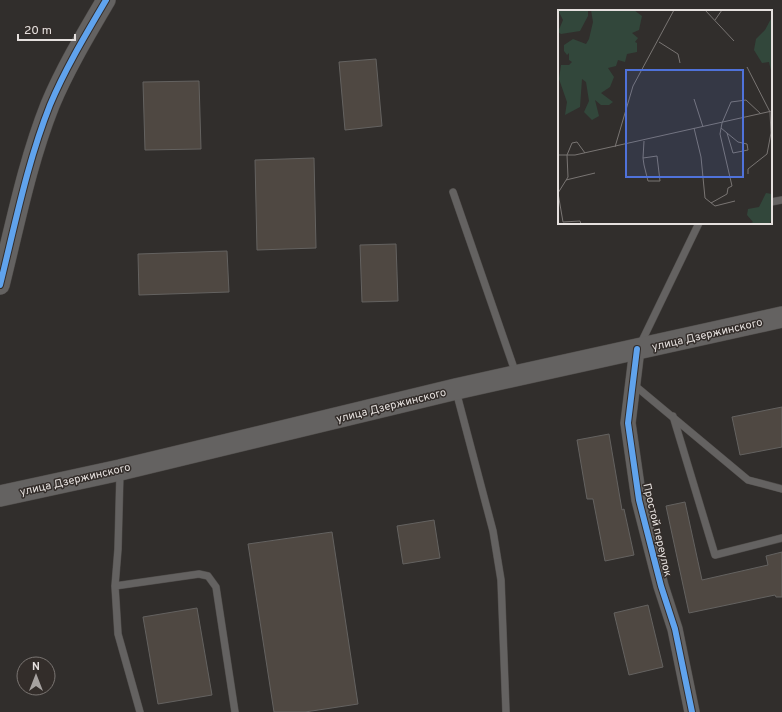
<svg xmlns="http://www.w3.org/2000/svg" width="782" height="712" viewBox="0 0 782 712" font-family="Overpass,sans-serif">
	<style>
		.building { fill: #4f4842; stroke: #646260 }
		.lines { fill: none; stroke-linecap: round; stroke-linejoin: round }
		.service-casing { stroke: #4e4b49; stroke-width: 8 }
		.minor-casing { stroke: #4e4b49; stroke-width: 16 }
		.tertiary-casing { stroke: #4e4b49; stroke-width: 20 }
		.secondary-casing { stroke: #4e4b49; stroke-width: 22 }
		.service { stroke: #646261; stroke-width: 7 }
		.minor { stroke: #646261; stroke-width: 15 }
		.tertiary { stroke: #646261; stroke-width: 19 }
		.secondary { stroke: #646261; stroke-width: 21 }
		.cycleway-casing { stroke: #332d2a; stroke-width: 8 }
		.cycleway { stroke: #60a3ed; stroke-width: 6 }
		.labels { text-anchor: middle; stroke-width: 3; stroke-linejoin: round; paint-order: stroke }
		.street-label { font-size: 11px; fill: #e5e0de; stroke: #332d2a }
		.inset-road { fill: none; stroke: #797573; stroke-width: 1 }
		.view { fill: #4f72da; fill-opacity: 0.15; stroke: #4f72da; stroke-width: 2 }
		.inset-edge { fill: none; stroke: #e5e0de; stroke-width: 2 }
	</style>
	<rect width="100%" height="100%" fill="#312e2c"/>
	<path class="building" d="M 376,59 L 382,126 L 345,130 L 339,62 Z
		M 199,81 L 201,149 L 145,150 L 143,82 Z
		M 314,158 L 316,248 L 257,250 L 255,160 Z
		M 396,244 L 398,301 L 362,302 L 360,245 Z
		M 227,251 L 229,292 L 139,295 L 138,254 Z
		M 782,407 L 782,447 L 740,455 L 732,417 Z
		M 609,434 L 622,510 L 624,509 L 634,555 L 605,561 L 593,499 L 587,499 L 577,440 Z
		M 685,502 L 702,580 L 768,565 L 766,556 L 782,552 L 782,597 L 776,597 L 775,595 L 689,613 L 666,506 Z
		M 434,520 L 440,558 L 403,564 L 397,526 Z
		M 332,532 L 358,704 L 305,712 L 274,712 L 248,544 Z
		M 648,605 L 663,667 L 629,675 L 614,613 Z
		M 197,608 L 212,695 L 158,704 L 143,617 Z"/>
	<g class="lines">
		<g class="service-casing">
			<path id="service" d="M 453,192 L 516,374
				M 771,202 L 782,200
				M 640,345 L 699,223
				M 633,384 L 748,480 L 782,489
				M 456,391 L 493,531 L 501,580 L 506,712
				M 673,416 L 715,555 L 782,538
				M 120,472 L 118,549 L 115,586 L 118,634 L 140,712
				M 115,586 L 199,574 L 208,576 L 216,587 L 235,712"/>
		</g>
		<g class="minor-casing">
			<path id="minor" d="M 637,349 L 628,423 L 639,500 L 661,586 L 675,629 L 692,712"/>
		</g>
		<g class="tertiary-casing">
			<path id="tertiary" d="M 0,285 C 15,225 27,163 50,105 C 65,69 86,34 106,0"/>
		</g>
		<g class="secondary-casing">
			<path id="secondary" d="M 0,496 L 120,470 L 456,389 L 782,317"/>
		</g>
		<use href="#service" class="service"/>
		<use href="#minor" class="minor"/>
		<use href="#tertiary" class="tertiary"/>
		<use href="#secondary" class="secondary"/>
		<g class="cycleway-casing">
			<path id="cycleway" d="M 0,285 C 15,225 27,163 50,105 C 65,69 86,34 106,0
				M 637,349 L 628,423 L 639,500 L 661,586 L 675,629 L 692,712"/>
		</g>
		<use href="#cycleway" class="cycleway"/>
	</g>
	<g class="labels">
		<g class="street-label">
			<text transform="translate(707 334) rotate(-13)" y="4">улица Дзержинского</text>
			<text transform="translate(391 405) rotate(-14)" y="4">улица Дзержинского</text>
			<text transform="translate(75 479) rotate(-13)" y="4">улица Дзержинского</text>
			<text transform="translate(658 530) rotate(77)" y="4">Простой переулок</text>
		</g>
	</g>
	<g transform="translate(558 10)">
		<rect width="214" height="214" fill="#312e2c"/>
		<path d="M 0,0 L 30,0 L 30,6 L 22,21 L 3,24 L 0,22 L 5,10 ZM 33,0 L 76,0 L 84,6 L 81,20 L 74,23 L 80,28 L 77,32 L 79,33 L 79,42 L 69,44 L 67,52 L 60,50 L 58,56 L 50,58 L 56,67 L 52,77 L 43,83 L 55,92 L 51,95 L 43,95 L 37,90 L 41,106 L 34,110 L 26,102 L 31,91 L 28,72 L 24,69 L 22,97 L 7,105 L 9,92 L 1,69 L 3,55 L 11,55 L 14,52 L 11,50 L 11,43 L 9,45 L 6,41 L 6,35 L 15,29 L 28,34 L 31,29 L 35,12 ZM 214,7 L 214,65 L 211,52 L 204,53 L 196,40 L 198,29 L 207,20 ZM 208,183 L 214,184 L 214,209 L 211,214 L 191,214 L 195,212 L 189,205 L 190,199 L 201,197 Z" fill="#32473b"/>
		<path class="inset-road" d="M 147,0 L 176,31M 157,10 L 164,0M 101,32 L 120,44 L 122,53M 189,57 L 212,102 L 213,123 L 209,144 L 190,159 L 190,164M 136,89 L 145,117M 136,118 L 143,147 L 147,188 L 157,196 L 177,191M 163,118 L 169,123 L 175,143 L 190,140 L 189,134 L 180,132 L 169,123M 57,137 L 75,76 L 116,0M 0,145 L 17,145 L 214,101M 85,148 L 99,146 L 102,171 L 90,171 L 86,155 L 85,148 L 86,131M 8,170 L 37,163M 153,193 L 169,184 L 170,178 L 174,176 L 162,124 L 164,113 L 173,92 L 188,90 L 203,104M 23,214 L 22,211 L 5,212 L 0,183 L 10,167 L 9,145 L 14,133 L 19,132 L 27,143"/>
		<path class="view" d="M 68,60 L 185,60 L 185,167 L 68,167 Z"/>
		<rect width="214" height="214" class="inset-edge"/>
	</g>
	<g transform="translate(36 676)"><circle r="19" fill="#332d2a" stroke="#7a7572"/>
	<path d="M0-3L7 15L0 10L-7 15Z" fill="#a6a2a0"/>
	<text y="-6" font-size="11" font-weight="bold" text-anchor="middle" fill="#e5e0de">N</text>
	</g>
	<path d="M18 34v6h57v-6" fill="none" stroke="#e5e0de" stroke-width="2"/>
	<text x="24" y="34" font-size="12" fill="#e5e0de" stroke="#332d2a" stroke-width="3" paint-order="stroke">20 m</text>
</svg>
